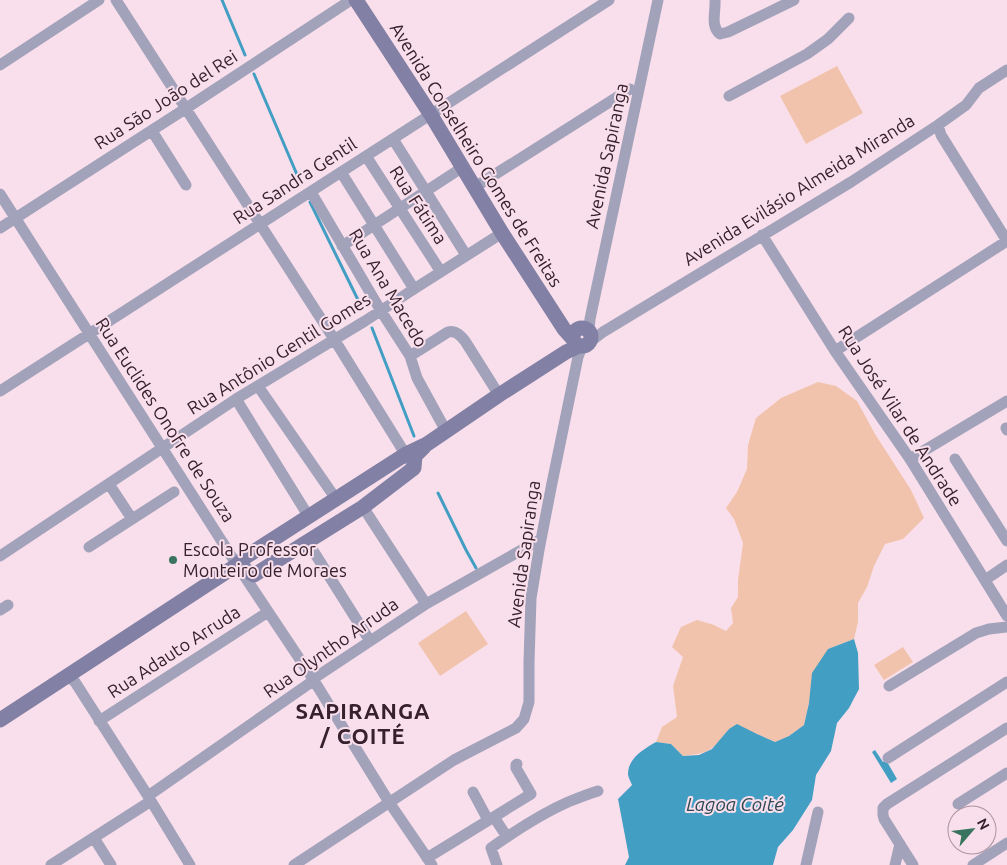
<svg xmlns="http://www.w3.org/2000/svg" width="1007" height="865" viewBox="0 0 1007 865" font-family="Ubuntu,sans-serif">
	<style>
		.green { fill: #f2c3ac }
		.water { fill: #439ec3 }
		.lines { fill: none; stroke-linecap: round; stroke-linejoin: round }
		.stream { stroke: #439ec3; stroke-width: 3 }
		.street { stroke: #a3a2bb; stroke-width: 11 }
		.secondary { stroke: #8280a4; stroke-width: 15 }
		.poi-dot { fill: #39745f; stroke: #f9dfeb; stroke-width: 2 }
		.labels { text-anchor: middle; stroke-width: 4; stroke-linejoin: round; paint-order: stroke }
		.street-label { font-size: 18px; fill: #37212c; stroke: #f9dfeb }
		.poi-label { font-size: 18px; fill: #37212c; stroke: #f9dfeb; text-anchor: start }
		.water-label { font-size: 19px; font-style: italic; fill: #2d4955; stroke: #f9dfeb }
		.district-label { font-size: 22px; font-weight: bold; letter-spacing: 1px; fill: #37212c; stroke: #f9dfeb }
	</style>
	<rect width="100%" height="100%" fill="#f9dfeb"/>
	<path class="green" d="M 837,66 L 863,113 L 806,144 L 780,96 Z
		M 818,382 L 836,386 L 857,401 L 875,434 L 911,490 L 924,518 L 903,539 L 885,544 L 874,566 L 867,587 L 858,603 L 858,622 L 854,639 L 828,649 L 809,703 L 804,725 L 789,736 L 775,742 L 757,734 L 729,729 C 712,750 711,753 683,756 L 671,744 L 656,742 L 662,727 L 677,717 L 673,686 L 683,657 L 672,647 L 681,627 L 697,620 L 714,625 L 726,631 L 733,623 L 731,608 L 738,597 L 738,580 L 743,543 L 734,519 L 726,508 L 737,492 L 747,469 L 748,445 L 756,418 L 781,398 Z
		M 466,611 L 488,644 L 440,676 L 418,643 Z
		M 903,647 L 913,662 L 884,680 L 874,665 Z"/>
	<path class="water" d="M 854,639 L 858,653 L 859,689 L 849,708 L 837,723 L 831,751 L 816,775 L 812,800 L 793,830 L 778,847 L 773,865 L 625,865 L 629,857 L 618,799 L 632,785 C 631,782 628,777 628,774 C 628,758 644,749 656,742 L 671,744 L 683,756 L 699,755 L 712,749 L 729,729 L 737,724 L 757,734 L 775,742 L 789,736 L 804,725 L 809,703 L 812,673 L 828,649 Z
		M 875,750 L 883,762 L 886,760 L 897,779 L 891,783 L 872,752 Z"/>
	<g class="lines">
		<path class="stream" d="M 222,0 L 245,55
			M 254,74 L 301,184
			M 310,202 L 362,308
			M 372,328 L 414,436
			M 438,493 L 466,550 L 476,568"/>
		<path class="street" d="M 116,0 L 334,339 L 409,460
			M 715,0 C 716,12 710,26 720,34 L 728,32 L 794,0
			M 0,65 L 99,0
			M 729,96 L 807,54 L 828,39 L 849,18
			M 938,125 L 941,135 L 1007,241
			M 152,131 L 186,185
			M 393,139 L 466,255
			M 366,156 L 441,272
			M 341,172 L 414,289
			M 475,187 L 630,89
			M 311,192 L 381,311 L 410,356 L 417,378 L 446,431
			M 0,194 L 237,565 L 313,679 L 389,802 L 432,865
			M 0,228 L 185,109 L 351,0
			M 762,235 L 835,351 L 910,459 L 1007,616
			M 342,246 L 463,167
			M 589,330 L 590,319 L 658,0
			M 590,342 L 603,332 L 851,182 L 938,125 L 966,105 L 979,88 L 1007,70
			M 835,351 L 1007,241
			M 410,356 L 448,332 C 456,330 461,336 465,341 L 499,395
			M 258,386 L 336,499
			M 0,391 L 609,0
			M 236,399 L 309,517
			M 1006,428 L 1007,430
			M 910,459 L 1007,401
			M 955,459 L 1007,541
			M 109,484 L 132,519
			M 363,507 L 426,604
			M 307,541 L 370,641
			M 89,547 L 174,492
			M 0,556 L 236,399 L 365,321 L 414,289 L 502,233
			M 985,580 L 1007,565
			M 0,610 L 8,605
			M 68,676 L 75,682 L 148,796 L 190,865
			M 889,686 L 976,633 L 989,629 L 1007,627
			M 99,721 L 268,612
			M 888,758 L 1007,682
			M 473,792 L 488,820
			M 148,796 L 310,683 L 313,679 L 426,604 L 541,539
			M 958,804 L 1007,773
			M 494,817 L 507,837
			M 94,838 L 111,865
			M 427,858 L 531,794 L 516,768 L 516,765 L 517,764
			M 51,865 L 151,801
			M 294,865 L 454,760 L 516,728 L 524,719 L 529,702 L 529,662 L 531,598 L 539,550 L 552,483 L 578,357 L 582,346
			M 497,865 L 491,848 C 515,831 541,814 568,802 C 578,798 588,794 598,791
			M 806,865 L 818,812
			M 895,865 L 900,844
			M 913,865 L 884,819 L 883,815 L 883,808 L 887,804 L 1007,728
			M 973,865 L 1007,843"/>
		<path class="secondary" d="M 356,0 L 431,115 L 502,233 L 564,329 L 573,339
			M573 337a9 9 0 1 1 18 0a9 9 0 1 1-18 0Z
			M 237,565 L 254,575 L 363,507 L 414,468 L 415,456 L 424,447
			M 0,720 L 237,565 L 247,556 L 406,454 L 427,444 L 499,395 L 566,352 L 579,346"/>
	</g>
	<circle class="poi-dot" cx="173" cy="560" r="5"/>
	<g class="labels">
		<g class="street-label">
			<text transform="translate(166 100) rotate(-33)" y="6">Rua São João del Rei</text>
			<text transform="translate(476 155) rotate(58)" y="6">Avenida Conselheiro Gomes de Freitas</text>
			<text transform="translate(607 156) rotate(-78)" y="6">Avenida Sapiranga</text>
			<text transform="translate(295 181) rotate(-33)" y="6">Rua Sandra Gentil</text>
			<text transform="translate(799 190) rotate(-32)" y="6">Avenida Evilásio Almeida Miranda</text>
			<text transform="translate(418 205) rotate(57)" y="6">Rua Fátima</text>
			<text transform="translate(388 288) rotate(59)" y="6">Rua Ana Macedo</text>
			<text transform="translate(279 354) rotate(-32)" y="6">Rua Antônio Gentil Gomes</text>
			<text transform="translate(900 416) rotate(57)" y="6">Rua José Vilar de Andrade</text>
			<text transform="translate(165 420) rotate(57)" y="6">Rua Euclides Onofre de Souza</text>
			<text transform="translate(524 554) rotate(-82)" y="6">Avenida Sapiranga</text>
			<text transform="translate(331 648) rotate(-35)" y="6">Rua Olyntho Arruda</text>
			<text transform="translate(174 652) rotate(-33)" y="6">Rua Adauto Arruda</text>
		</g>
		<g class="poi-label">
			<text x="183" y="556">Escola Professor<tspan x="183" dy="21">Monteiro de Moraes</tspan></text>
		</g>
		<g class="water-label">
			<text x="735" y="811">Lagoa Coité</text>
		</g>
		<g class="district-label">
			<text x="363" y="719">SAPIRANGA<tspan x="363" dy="25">/ COITÉ</tspan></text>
		</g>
	</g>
	<g transform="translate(972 830) rotate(62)"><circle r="24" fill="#f9dfeb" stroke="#ab939f"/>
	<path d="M0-4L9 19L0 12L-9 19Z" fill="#39745f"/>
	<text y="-8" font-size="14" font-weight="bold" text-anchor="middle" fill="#37212c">N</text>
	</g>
</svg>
